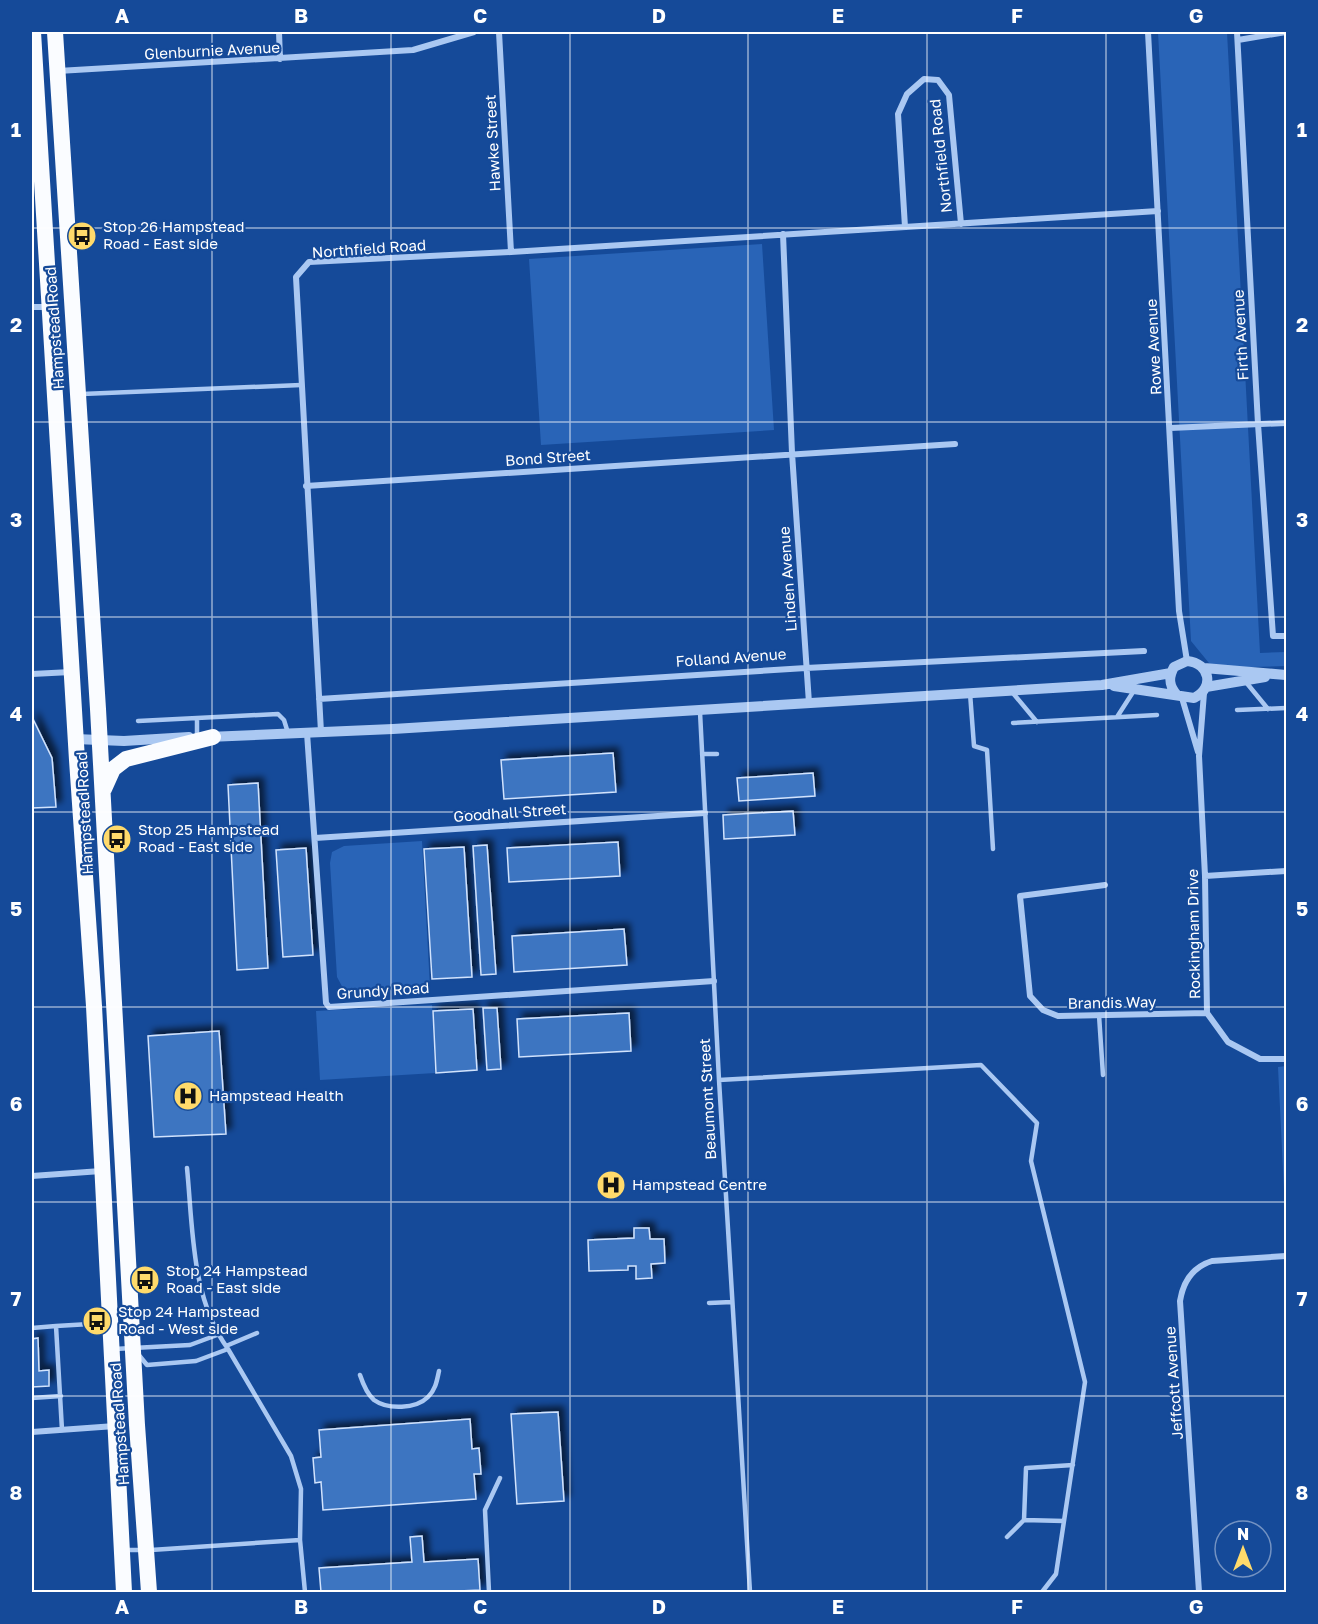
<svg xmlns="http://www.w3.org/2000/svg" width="1318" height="1624" viewBox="0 0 1318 1624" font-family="'Golos Text',sans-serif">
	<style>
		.green { fill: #2964b7 }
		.building { fill: #3e74c1; stroke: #d1e3fd; stroke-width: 1.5; filter: url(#shadow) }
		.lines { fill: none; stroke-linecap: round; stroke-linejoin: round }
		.service { stroke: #aac8f2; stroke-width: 4.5 }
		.minor { stroke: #aac8f2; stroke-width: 6 }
		.tertiary { stroke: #aac8f2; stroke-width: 10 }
		.trunk { stroke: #fafcff; stroke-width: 16 }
		.grid { fill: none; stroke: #fff; stroke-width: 1.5; stroke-opacity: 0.55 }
		.labels { text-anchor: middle; stroke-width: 4.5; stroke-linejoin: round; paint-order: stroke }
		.street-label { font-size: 15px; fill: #fff; stroke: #154a99 }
		.poi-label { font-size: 15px; fill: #fff; stroke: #154a99; text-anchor: start }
		.neatline { fill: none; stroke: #fff; stroke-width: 2 }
		.grid-label { font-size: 20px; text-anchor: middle; font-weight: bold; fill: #fff }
	</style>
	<defs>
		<filter id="shadow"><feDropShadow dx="5.5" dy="-5.5" stdDeviation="3" flood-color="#0009"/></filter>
	</defs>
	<rect width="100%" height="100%" fill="#154a99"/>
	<path class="green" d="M 1158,32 L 1227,32 L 1260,653 L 1286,652 L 1286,666 L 1213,668 L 1191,641 Z
		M 762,244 L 774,430 L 541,445 L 529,259 Z
		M 422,841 L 430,987 L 352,991 L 344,990 L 337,977 L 330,863 L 332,852 L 344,846 Z
		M 432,1005 L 435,1073 L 320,1080 L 316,1011 Z
		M 1286,1066 L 1286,1232 L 1278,1067 Z"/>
	<path class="building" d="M 32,717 L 52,758 L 56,807 L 32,808 Z
		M 613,753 L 616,792 L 504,799 L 501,760 Z
		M 813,773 L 815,796 L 739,801 L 737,778 Z
		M 258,783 L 268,968 L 237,970 L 228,785 Z
		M 793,811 L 795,835 L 724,839 L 723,815 Z
		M 618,842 L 620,876 L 509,882 L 507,848 Z
		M 487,845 L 496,974 L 481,975 L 473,846 Z
		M 464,847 L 472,977 L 432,979 L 424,849 Z
		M 306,848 L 313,955 L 283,957 L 276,850 Z
		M 624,929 L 627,965 L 514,972 L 512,936 Z
		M 483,1008 L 497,1008 L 501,1069 L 487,1070 Z
		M 473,1009 L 477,1070 L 436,1073 L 433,1011 Z
		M 629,1013 L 631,1051 L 519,1057 L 517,1019 Z
		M 219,1031 L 226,1134 L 154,1137 L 148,1036 Z
		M 634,1228 L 649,1228 L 650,1239 L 664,1239 L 665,1263 L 651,1264 L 652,1278 L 636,1279 L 636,1266 L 628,1266 L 628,1270 L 589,1271 L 588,1240 L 634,1238 Z
		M 38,1338 L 39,1371 L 49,1370 L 49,1386 L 32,1387 L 32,1339 Z
		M 558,1412 L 564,1501 L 517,1504 L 511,1414 Z
		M 470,1419 L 472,1449 L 479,1448 L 481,1474 L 474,1474 L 476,1499 L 323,1510 L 321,1482 L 315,1483 L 313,1458 L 321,1457 L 319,1430 Z
		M 422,1536 L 424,1562 L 478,1559 L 480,1590 L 438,1592 L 321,1592 L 319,1568 L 412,1562 L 410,1537 Z"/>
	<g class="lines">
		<path class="service" d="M 82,394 L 301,385
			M 1245,681 L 1268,709
			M 1012,692 L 1037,722
			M 970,693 L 974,746 L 987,750 L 993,849
			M 1237,710 L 1286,708
			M 700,712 L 719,1080 L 750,1592
			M 1117,717 L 1135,689
			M 197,719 L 197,737
			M 138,721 L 278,714 L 284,720 L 288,733
			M 1013,723 L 1157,715
			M 702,754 L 717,754
			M 1099,1015 L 1103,1075
			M 719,1080 L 981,1065 L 1037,1123 L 1031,1161 L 1085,1382 L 1056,1574 L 1042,1592
			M 187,1168 C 193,1229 191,1298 228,1349 L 291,1456 L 301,1489 L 300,1540 L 305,1592
			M 709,1303 L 732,1302
			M 32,1328 L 56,1326
			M 226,1346 L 257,1333
			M 114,1349 L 190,1345 L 217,1335
			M 138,1354 L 147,1365 L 196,1361 L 228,1349
			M 360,1375 C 363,1384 367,1394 374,1400 C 388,1410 416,1409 428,1397 C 436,1389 437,1380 439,1371
			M 32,1398 L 61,1396
			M 62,1430 L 56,1326 L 107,1323
			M 1064,1521 L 1024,1520 L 1026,1468 L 1073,1465
			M 1007,1537 L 1024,1520
			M 124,1550 L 142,1550
			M 151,1550 L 300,1540
			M 489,1592 L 485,1510 L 500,1478"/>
		<path class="minor" d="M 279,32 L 280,59
			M 499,32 L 511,252
			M 1148,32 L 1179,611 L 1187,661
			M 1237,32 L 1258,424 L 1273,636 L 1286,636
			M 1238,40 L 1286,32
			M 58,71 L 413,50 L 474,32
			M 905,227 L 898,114 L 907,94 L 924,79 L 938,80 L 949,95 L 961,224
			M 783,234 L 792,453 L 809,703
			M 32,307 L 49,307
			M 1170,428 L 1286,423
			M 306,486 L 955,444
			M 32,674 L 71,672
			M 1204,693 L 1199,756 L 1205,876 L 1207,1013 L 1228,1042 L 1260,1059 L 1286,1059
			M 1182,698 L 1198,752
			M 319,699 L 806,668 L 1144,651
			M 321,732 L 296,277 L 309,262 L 511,252 L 1158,211
			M 307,733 L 326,1003 L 329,1007 L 714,981
			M 315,838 L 705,813
			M 1205,876 L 1286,871
			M 1105,885 L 1020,896 L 1030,996 L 1043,1010 L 1058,1016 L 1207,1013
			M 32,1176 L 101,1171
			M 32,1432 L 115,1426
			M 1199,1592 L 1180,1301 C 1183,1282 1193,1267 1212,1261 L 1286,1256"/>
		<path class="tertiary" d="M 1204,668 L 1286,675
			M 1114,686 L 1194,698 C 1215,688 1210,663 1187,661 L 1174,667 C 1168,678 1169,686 1177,695
			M 1206,687 L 1265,677
			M 208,737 L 393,729 L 1102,685 L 1171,673
			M 75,739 L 124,741 L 189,737"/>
		<path class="trunk" d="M 33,32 L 77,760 L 94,1006 L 124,1592
			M 55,32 L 98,709 L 137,1425 L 149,1592
			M 104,789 L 113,769 L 126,759 L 213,737"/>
	</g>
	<path class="grid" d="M 212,32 L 212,1592M 391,32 L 391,1592M 570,32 L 570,1592M 748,32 L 748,1592M 927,32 L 927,1592M 1106,32 L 1106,1592M 32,228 L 1286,228M 32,422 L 1286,422M 32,617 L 1286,617M 32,812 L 1286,812M 32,1007 L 1286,1007M 32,1202 L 1286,1202M 32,1396 L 1286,1396"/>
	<defs>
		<g id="bus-disc" transform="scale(1.5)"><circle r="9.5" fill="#ffda6b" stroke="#154a99"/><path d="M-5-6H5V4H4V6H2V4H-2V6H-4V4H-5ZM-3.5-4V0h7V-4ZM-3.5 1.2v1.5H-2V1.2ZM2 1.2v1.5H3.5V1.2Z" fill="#111"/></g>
		<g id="hospital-disc" transform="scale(1.5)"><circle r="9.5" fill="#ffda6b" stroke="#154a99"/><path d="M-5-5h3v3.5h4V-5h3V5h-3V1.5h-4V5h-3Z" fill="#111"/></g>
	</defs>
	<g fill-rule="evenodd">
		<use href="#bus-disc" x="82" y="236"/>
		<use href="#bus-disc" x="117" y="839"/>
		<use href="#hospital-disc" x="188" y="1096"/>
		<use href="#hospital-disc" x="611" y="1185"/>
		<use href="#bus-disc" x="145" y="1280"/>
		<use href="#bus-disc" x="97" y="1321"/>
	</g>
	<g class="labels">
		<g class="street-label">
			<text transform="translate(212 51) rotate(-3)" y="5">Glenburnie Avenue</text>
			<text transform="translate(493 143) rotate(-93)" y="5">Hawke Street</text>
			<text transform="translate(941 156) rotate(-96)" y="5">Northfield Road</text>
			<text transform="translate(369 249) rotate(-4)" y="5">Northfield Road</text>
			<text transform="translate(55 328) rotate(-94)" y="5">Hampstead Road</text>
			<text transform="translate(1241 335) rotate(-93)" y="5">Firth Avenue</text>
			<text transform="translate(1154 347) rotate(-93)" y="5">Rowe Avenue</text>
			<text transform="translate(548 458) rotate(-4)" y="5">Bond Street</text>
			<text transform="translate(788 579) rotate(-94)" y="5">Linden Avenue</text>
			<text transform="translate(731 658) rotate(-4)" y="5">Folland Avenue</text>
			<text transform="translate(85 813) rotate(-93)" y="5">Hampstead Road</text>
			<text transform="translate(510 813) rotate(-4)" y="5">Goodhall Street</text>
			<text transform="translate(1194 934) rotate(-91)" y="5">Rockingham Drive</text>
			<text transform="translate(383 991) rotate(-4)" y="5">Grundy Road</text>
			<text transform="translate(1112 1003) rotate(-1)" y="5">Brandis Way</text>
			<text transform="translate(708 1099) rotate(-93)" y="5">Beaumont Street</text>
			<text transform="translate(1174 1383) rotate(-94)" y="5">Jeffcott Avenue</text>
			<text transform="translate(120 1424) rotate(-94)" y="5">Hampstead Road</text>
		</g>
		<g class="poi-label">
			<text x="103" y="232">Stop 26 Hampstead<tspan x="103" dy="17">Road - East side</tspan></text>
			<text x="138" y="835">Stop 25 Hampstead<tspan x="138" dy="17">Road - East side</tspan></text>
			<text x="209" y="1101">Hampstead Health</text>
			<text x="632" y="1190">Hampstead Centre</text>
			<text x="166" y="1276">Stop 24 Hampstead<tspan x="166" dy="17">Road - East side</tspan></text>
			<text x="118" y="1317">Stop 24 Hampstead<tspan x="118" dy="17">Road - West side</tspan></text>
		</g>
	</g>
	<rect width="1318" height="1624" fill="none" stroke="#154a99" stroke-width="66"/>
	<g transform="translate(1243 1549)"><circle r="28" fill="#154a99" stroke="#7392c2" stroke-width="1.5"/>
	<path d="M0-4.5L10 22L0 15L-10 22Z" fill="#ffda6b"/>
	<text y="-9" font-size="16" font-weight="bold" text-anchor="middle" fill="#ffffff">N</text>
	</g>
	<rect x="33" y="33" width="1252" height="1558" class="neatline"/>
	<g class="grid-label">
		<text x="122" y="23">A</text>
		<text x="301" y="23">B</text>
		<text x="480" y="23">C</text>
		<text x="659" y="23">D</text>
		<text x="838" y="23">E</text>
		<text x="1017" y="23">F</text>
		<text x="1196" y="23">G</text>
		<text x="16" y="137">1</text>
		<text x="1302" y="137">1</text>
		<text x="16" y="332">2</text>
		<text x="1302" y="332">2</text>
		<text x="16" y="527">3</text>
		<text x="1302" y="527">3</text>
		<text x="16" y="721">4</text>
		<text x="1302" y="721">4</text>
		<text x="16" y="916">5</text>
		<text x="1302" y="916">5</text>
		<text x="16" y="1111">6</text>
		<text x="1302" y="1111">6</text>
		<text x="16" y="1306">7</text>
		<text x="1302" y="1306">7</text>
		<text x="16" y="1500">8</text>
		<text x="1302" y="1500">8</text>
		<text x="122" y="1614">A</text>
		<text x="301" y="1614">B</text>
		<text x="480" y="1614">C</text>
		<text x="659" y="1614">D</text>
		<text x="838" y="1614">E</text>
		<text x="1017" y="1614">F</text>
		<text x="1196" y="1614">G</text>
	</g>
</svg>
